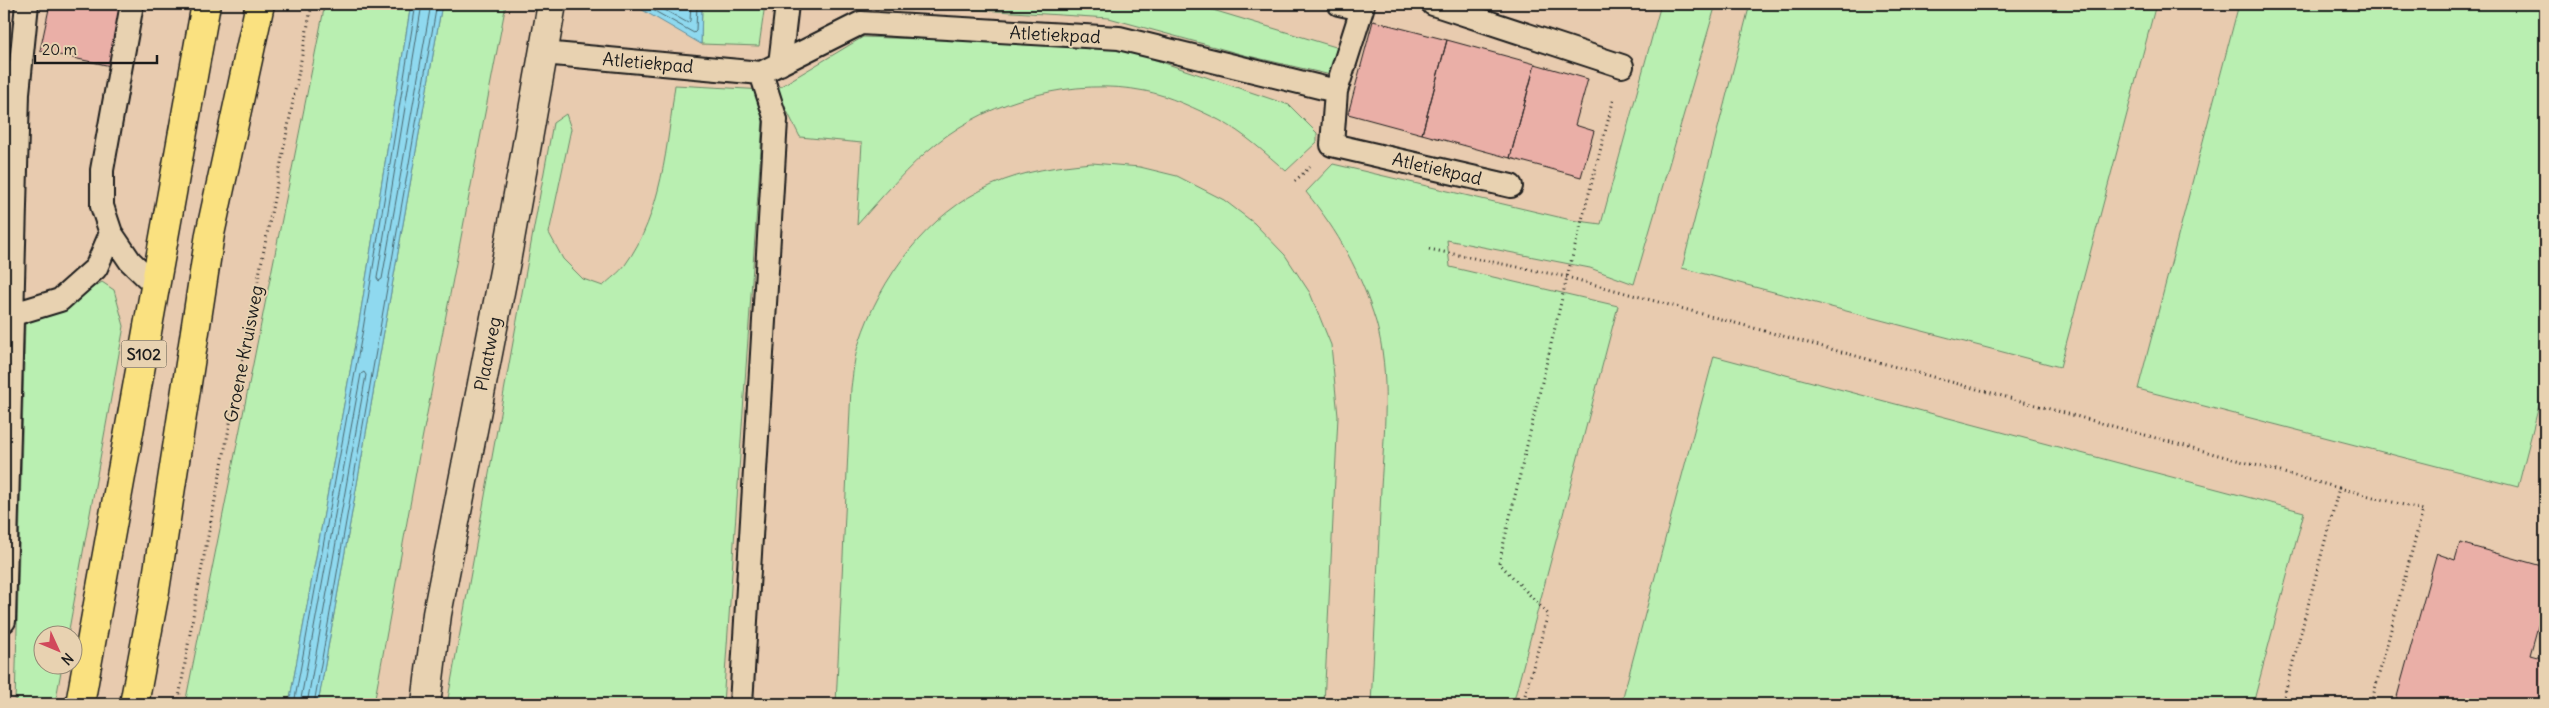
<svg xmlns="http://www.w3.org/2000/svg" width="2549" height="708" viewBox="0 0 2549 708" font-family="Delius,sans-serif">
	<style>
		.green { fill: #b9efb1; stroke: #6a8666 }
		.water { fill: #8fd9ef; stroke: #618d9b }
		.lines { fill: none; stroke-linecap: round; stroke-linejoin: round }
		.shore { stroke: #4a6870; stroke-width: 1 }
		.building { fill: #eaafa7; stroke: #1c1c1c }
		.service-casing { stroke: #1c1c1c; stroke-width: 26 }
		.minor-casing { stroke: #1c1c1c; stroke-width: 31 }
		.primary-casing { stroke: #1c1c1c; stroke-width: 31 }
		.path { stroke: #1c1c1c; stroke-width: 3; stroke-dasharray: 1 4; stroke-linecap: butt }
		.service { stroke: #e8d2b1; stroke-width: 22 }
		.minor { stroke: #e8d2b1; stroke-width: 28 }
		.primary { stroke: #fae180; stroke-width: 28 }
		.labels { text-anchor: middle; stroke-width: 4; stroke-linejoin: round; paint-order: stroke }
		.shield { fill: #e8d2b1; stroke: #595349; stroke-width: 1 }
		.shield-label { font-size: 16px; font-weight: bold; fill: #1c1c1c }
		.street-label { font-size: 18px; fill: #1c1c1c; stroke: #e8d2b1 }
	</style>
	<rect width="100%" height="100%" fill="#e8cbaf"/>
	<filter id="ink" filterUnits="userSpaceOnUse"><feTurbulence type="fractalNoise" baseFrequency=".02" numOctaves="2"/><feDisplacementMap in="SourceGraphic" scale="10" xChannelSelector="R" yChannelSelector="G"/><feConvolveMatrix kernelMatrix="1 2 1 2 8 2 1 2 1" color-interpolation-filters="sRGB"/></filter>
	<g filter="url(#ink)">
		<path class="green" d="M 325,4 L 411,4 L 358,328 L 289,704 L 185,704 Z
			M 442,4 L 506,4 L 420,450 L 374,704 L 318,704 Z
			M 702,4 L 765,4 L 759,46 L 701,44 Z
			M 884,4 L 1193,4 L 1339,48 L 1331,75 L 1244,55 L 1109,18 Z
			M 1661,4 L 1716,4 L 1634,284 L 1590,268 L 1447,240 L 1450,267 L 1618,306 L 1513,704 L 1371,704 C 1375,632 1378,560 1381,488 C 1384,434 1391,374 1376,322 C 1361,273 1338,231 1306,192 L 1333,164 L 1571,220 L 1601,224 Z
			M 1750,4 L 2156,4 L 2060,367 L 1682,268 Z
			M 2239,4 L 2545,4 L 2545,382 L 2518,487 L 2138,389 Z
			M 863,37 L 1114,46 L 1289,105 L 1317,133 L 1317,142 L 1286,171 C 1265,153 1244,133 1219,120 C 1199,110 1167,95 1145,91 C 1075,77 992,99 937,143 C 907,167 883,196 857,225 L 862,143 L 800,137 L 776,89 Z
			M 675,85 L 765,90 L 723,704 L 447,704 L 553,123 L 566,114 L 571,129 L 549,233 L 563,259 L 583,279 L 603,286 C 610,279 620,272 625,265 C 662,214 667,145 675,85 Z
			M 1092,163 L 1140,167 L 1177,176 L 1224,200 L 1254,223 L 1285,255 L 1310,293 L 1331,345 L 1338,416 L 1324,704 L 836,704 L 851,388 C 853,374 854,358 859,343 C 880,278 928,213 992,185 C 1024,171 1058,166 1092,163 Z
			M 102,282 L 114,290 L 124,326 L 68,635 L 42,636 L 42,666 L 62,666 L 55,704 L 15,704 L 25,324 L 56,310 Z
			M 1714,356 L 2304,512 L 2253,704 L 1621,704 Z"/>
		<path class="water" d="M 411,4 L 442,4 L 318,704 L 289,704 L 358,328 Z
			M 635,4 L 702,4 L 701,44 L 639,8 Z"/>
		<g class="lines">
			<path class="shore" d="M 422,4 L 377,278 L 379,281 L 382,279 L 431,4
				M 642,4 L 694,33 L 696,31 L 697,4
				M 654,4 L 688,23 L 690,21 L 691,4
				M 294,704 L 363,329 L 416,4
				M 300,704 L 361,374 L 364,372 L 366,375 L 307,704
				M 314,704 L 437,4"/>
		</g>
		<path class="building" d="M 50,4 L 123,4 L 111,66 L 40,51 Z
			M 1373,21 L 1447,40 L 1422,134 L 1348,114 Z
			M 1447,40 L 1535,64 L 1510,158 L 1422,134 Z
			M 1535,64 L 1588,79 L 1575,125 L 1594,131 L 1581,177 L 1510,158 Z
			M 2460,543 L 2545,567 L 2545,601 L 2530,655 L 2545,659 L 2545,682 L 2539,704 L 2395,704 L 2437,552 L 2438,554 L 2455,560 Z"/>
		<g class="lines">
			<g class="service-casing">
				<path id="service" d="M 132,4 L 102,170 L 102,206 L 111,233 L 130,261 L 156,286
					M 1339,4 L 1362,9 L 1363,4
					M 1433,4 L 1622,66
					M 543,53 L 761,73 L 861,23 L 1119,38 L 1336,91 L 1332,145 L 1511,186
					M 780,64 L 787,4
					M 1336,91 L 1362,9
					M 4,317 L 60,300 L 96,268 L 111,233
					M 4,621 L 18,93 L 27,4
					M 741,704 L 776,120 L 761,73"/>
			</g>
			<g class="minor-casing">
				<path id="minor" d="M 426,704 L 437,614 L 507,256 L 552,4"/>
			</g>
			<g class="primary-casing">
				<path id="primary" d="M 80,704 L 206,4
					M 134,704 L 154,597 L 210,234 L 260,4"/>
			</g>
			<path class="path" d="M 1295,181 L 1310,167
				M 1429,249 L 1567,277 L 2339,488 L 2282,704
				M 2339,488 L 2423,510 L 2371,704
				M 178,704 L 198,587 L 312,4
				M 1527,704 L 1524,699 L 1548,614 L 1499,563 L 1567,277 L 1614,98"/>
			<use href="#service" class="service"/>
			<use href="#minor" class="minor"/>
			<use href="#primary" class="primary"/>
		</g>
	</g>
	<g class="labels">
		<rect class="shield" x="121.5" y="340.5" width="45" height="27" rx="4"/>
		<g class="shield-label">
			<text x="144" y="360">S102</text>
		</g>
		<g class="street-label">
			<text transform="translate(1055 35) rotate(3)" y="6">Atletiekpad</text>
			<text transform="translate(648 63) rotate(5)" y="6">Atletiekpad</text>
			<text transform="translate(1437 169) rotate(13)" y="6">Atletiekpad</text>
			<text transform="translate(244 354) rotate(-79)" y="6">Groene Kruisweg</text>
			<text transform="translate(488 354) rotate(-79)" y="6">Plaatweg</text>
		</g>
	</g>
	<rect width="2549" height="708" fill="none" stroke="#e8d2b1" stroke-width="20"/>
	<rect x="10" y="10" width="2529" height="688" fill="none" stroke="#1c1c1c" stroke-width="2" filter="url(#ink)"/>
	<g transform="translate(58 650) rotate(134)"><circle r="24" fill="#e8d2b1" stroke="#968975"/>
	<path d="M0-4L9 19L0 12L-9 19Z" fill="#d1495b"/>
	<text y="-8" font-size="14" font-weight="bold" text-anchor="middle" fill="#1c1c1c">N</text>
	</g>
	<path d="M35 55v8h122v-8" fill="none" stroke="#1c1c1c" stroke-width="2.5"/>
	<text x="42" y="55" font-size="15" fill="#1c1c1c" stroke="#e8d2b1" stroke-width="4" paint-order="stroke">20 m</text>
</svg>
